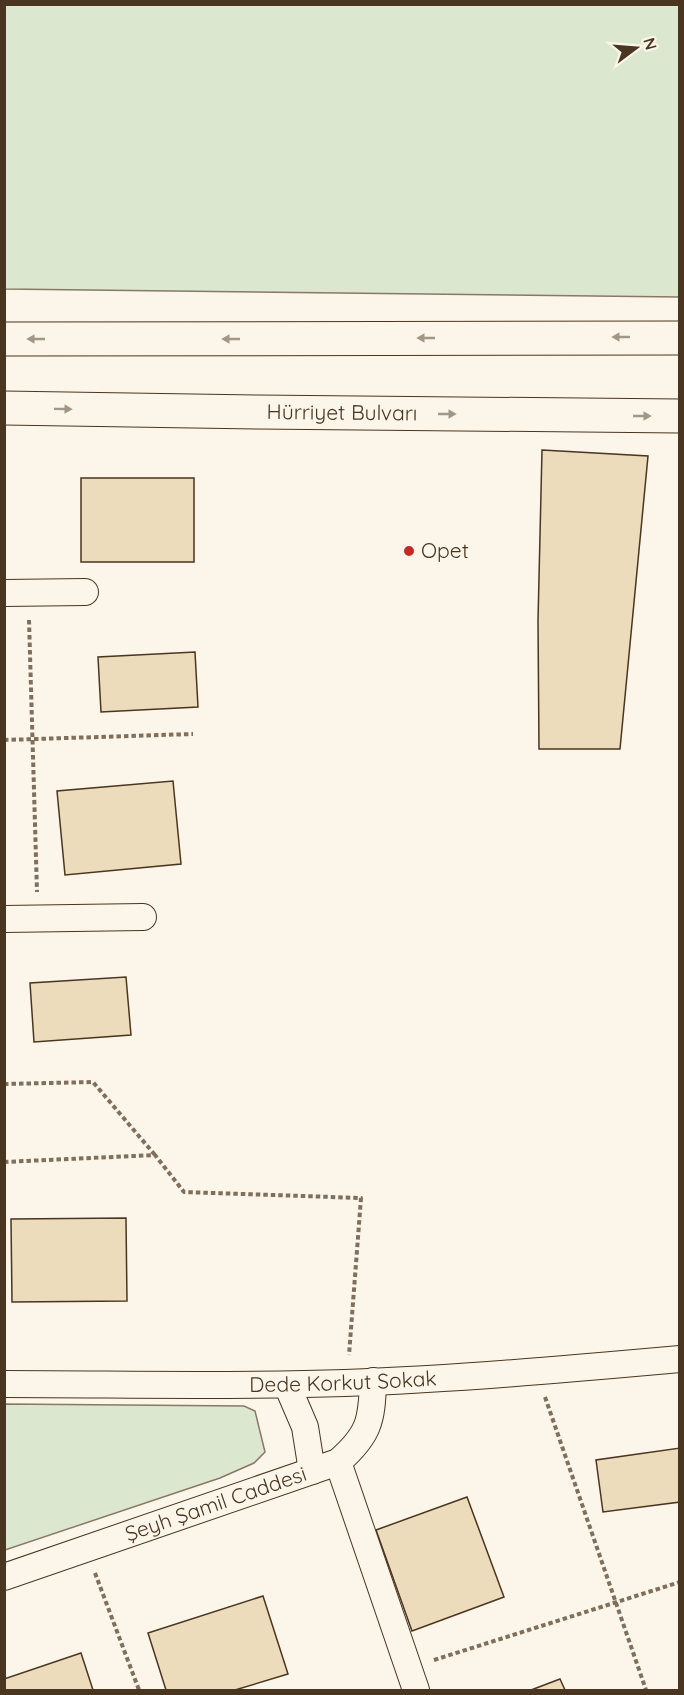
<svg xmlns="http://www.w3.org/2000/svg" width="684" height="1695" viewBox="0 0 684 1695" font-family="Quicksand,sans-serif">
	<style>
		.green { fill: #dce7d0; stroke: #887966; stroke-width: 1.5 }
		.building { fill: #ecdcbc; stroke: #4a3520; stroke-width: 1.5 }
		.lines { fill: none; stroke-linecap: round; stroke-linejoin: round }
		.street-casing { stroke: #4a3520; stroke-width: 28 }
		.primary-casing { stroke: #4a3520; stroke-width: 35 }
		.path { stroke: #7f6f5c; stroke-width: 4; stroke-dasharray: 4.5 3; stroke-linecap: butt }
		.street { stroke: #fbf6e9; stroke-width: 26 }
		.primary { stroke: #fbf6e9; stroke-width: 33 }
		.oneway { fill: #a29684 }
		.poi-dot { fill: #c62828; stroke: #fbf6e9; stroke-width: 2 }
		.labels { text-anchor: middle; stroke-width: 4.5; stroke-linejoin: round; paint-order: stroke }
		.street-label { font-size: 21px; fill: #4a3520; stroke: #fbf6e9 }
		.poi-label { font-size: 21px; fill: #4a3520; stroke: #fbf6e9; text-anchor: start }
	</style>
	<rect width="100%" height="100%" fill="#fbf6e9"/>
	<path class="green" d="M 5,4 L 679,5 L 679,297 L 5,289 Z
		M 5,1404 L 244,1406 L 255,1411 L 265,1452 L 254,1463 L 220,1478 L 5,1550 Z"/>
	<path class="building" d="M 542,450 L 648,456 L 620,749 L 539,749 L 538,621 Z
		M 81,478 L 194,478 L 194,562 L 81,562 Z
		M 195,652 L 198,707 L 101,712 L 98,657 Z
		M 173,781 L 181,864 L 65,875 L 57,791 Z
		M 126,977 L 131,1035 L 34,1042 L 30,983 Z
		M 126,1218 L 127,1301 L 12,1302 L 11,1219 Z
		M 680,1448 L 680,1502 L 603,1512 L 596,1460 Z
		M 467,1497 L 504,1597 L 412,1631 L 376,1530 Z
		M 263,1596 L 288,1674 L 235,1690 L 166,1690 L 148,1633 Z
		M 81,1653 L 93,1690 L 4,1690 L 4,1679 Z
		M 560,1679 L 565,1690 L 531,1690 Z"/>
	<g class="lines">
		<g class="street-casing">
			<g id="street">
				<path d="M 4,593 L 85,592"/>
				<path d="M 4,919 L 143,917"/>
				<path id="s1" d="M 4,1384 C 118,1384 231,1387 345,1383 C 456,1379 568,1369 680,1359"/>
				<path d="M 287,1385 L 305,1427 L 312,1471"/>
				<path d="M 338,1462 L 416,1690"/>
				<path id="s2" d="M 4,1577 L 338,1462 C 369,1435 372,1421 373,1381"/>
			</g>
		</g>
		<g class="primary-casing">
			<g id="primary">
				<path d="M 4,339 L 680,338"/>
				<path id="s3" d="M 4,408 L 258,412 L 680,416"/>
			</g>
		</g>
		<path class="path" d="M 29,620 L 37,892
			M 4,740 L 193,734
			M 4,1084 L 93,1082 L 155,1155
			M 4,1162 L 155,1155 L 184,1192 L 361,1198 L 349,1355
			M 545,1397 L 646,1690
			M 95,1573 L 139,1690
			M 434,1660 L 680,1582"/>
		<use href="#street" class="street"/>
		<use href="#primary" class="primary"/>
	</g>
	<defs><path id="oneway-solid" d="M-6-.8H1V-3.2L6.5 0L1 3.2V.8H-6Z" transform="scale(1.5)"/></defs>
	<g class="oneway">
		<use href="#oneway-solid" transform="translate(621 337) rotate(180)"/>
		<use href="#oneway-solid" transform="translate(426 338) rotate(180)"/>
		<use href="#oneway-solid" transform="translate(36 339) rotate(-180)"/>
		<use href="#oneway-solid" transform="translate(231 339) rotate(180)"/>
		<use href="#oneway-solid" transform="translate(63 409) rotate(1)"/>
		<use href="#oneway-solid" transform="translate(447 414)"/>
		<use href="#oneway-solid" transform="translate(642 416)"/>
	</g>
	<circle class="poi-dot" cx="409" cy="551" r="6"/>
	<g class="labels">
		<g class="street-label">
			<text dy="7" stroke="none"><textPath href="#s3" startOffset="338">Hürriyet Bulvarı</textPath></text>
			<text dy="7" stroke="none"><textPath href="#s1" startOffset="339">Dede Korkut Sokak</textPath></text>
			<text dy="7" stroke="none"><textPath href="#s2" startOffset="224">Şeyh Şamil Caddesi</textPath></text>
		</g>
		<g class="poi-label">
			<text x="421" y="558">Opet</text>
		</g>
	</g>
	<rect width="684" height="1695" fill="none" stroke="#4a3520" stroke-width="12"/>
	<g transform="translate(636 48) rotate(74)" stroke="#fbf6e9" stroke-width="4.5" paint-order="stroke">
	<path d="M0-4.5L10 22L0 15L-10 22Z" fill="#4a3520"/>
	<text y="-9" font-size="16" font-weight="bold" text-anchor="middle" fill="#4a3520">N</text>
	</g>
</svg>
